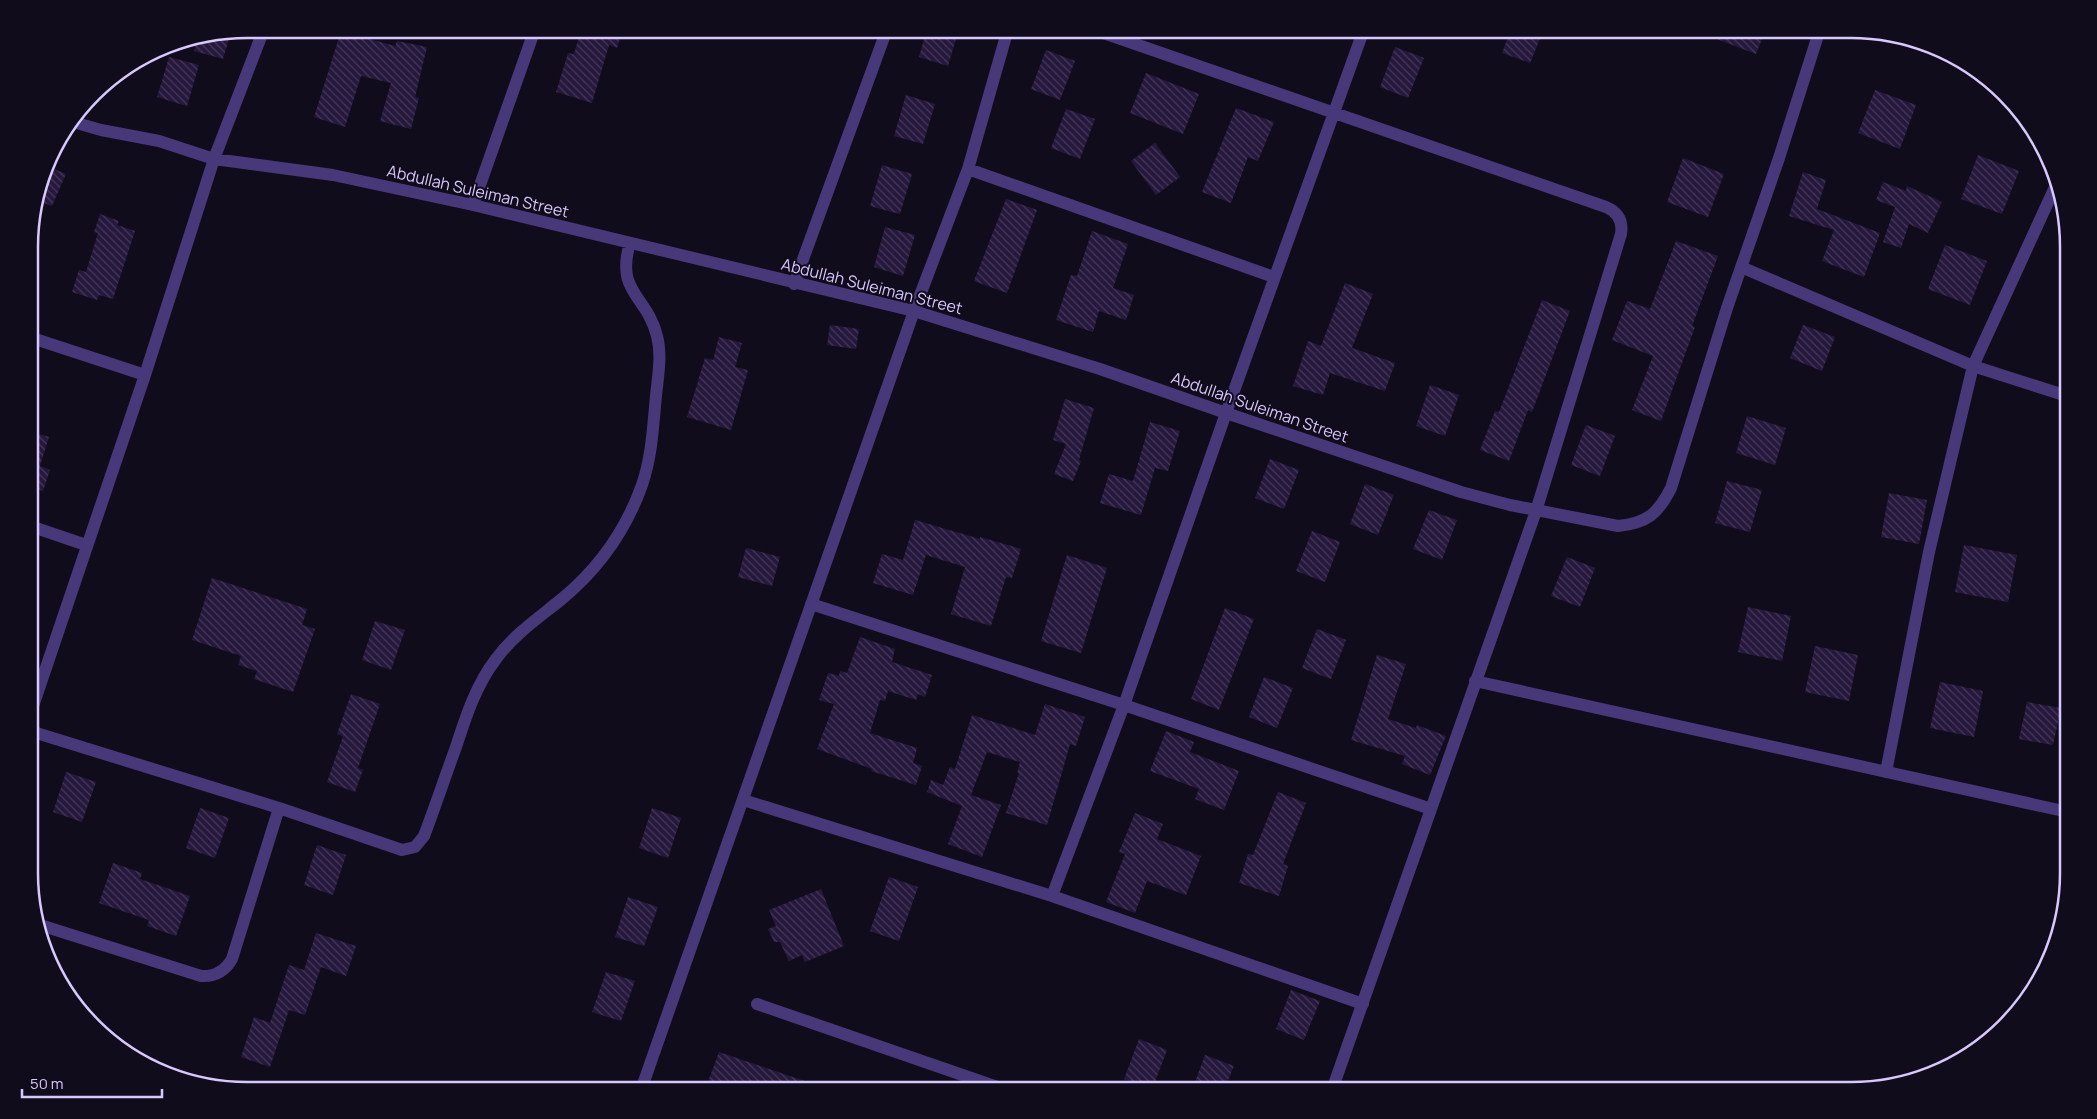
<svg xmlns="http://www.w3.org/2000/svg" width="2097" height="1119" viewBox="0 0 2097 1119" font-family="Manrope,sans-serif">
	<style>
		.building { fill: url(#building-back-hatch) }
		.lines { fill: none; stroke-linecap: round; stroke-linejoin: round }
		.minor { stroke: #473879; stroke-width: 12 }
		.labels { text-anchor: middle; stroke-width: 4; stroke-linejoin: round; paint-order: stroke }
		.street-label { font-size: 16px; fill: #d8c8fd; stroke: #110c1c }
		.rim { fill: none; stroke: #d8c8fd; stroke-width: 2.5 }
	</style>
	<defs>
		<pattern id="building-back-hatch" width="6" height="6" patternUnits="userSpaceOnUse" patternTransform="scale(1.25)"><rect width="6" height="6" fill="#26183c"/><path d="M-1 5l2 2M0 0l6 6M5-1l2 2" fill="none" stroke="#453859"/></pattern>
	</defs>
	<rect width="100%" height="100%" fill="#110c1c"/>
	<path class="building" d="M 581,29 L 623,29 L 617,48 L 609,45 L 592,103 L 556,92 L 568,53 L 574,54 Z
		M 927,29 L 959,29 L 948,66 L 919,57 Z
		M 1511,29 L 1544,29 L 1530,63 L 1502,53 Z
		M 1693,29 L 1766,29 L 1756,54 L 1693,30 Z
		M 341,31 L 395,46 L 397,41 L 427,47 L 415,97 L 419,98 L 411,129 L 380,121 L 391,83 L 361,76 L 345,127 L 314,117 Z
		M 231,32 L 223,59 L 194,51 L 197,38 Z
		M 1395,47 L 1424,58 L 1408,98 L 1380,87 Z
		M 1046,50 L 1075,61 L 1060,100 L 1031,89 Z
		M 169,57 L 199,65 L 187,106 L 157,97 Z
		M 1146,73 L 1199,94 L 1183,134 L 1130,113 Z
		M 1875,90 L 1916,105 L 1900,149 L 1858,133 Z
		M 906,95 L 935,104 L 923,144 L 894,136 Z
		M 1236,108 L 1274,122 L 1258,161 L 1248,157 L 1231,203 L 1202,192 Z
		M 1066,109 L 1095,119 L 1080,159 L 1051,148 Z
		M 1155,143 L 1180,177 L 1156,195 L 1131,161 Z
		M 1978,155 L 2019,171 L 2002,214 L 1961,199 Z
		M 1683,158 L 1724,174 L 1708,217 L 1667,202 Z
		M 882,165 L 912,174 L 900,214 L 870,206 Z
		M 47,166 L 66,174 L 52,206 L 38,201 Z
		M 1803,172 L 1826,180 L 1817,209 L 1880,233 L 1864,277 L 1822,261 L 1834,230 L 1789,216 Z
		M 1883,182 L 1906,191 L 1907,186 L 1942,202 L 1928,233 L 1909,224 L 1901,248 L 1883,242 L 1895,207 L 1876,200 Z
		M 1006,199 L 1037,210 L 1007,293 L 974,281 Z
		M 100,214 L 119,221 L 117,225 L 135,231 L 113,299 L 99,295 L 97,300 L 72,292 L 79,270 L 86,272 L 98,233 L 94,232 Z
		M 885,227 L 915,235 L 903,276 L 874,267 Z
		M 1092,231 L 1128,244 L 1113,288 L 1134,295 L 1126,320 L 1099,311 L 1093,332 L 1056,320 L 1071,275 L 1077,276 Z
		M 1676,241 L 1718,256 L 1692,326 L 1695,327 L 1661,421 L 1632,410 L 1653,356 L 1612,340 L 1627,301 L 1650,309 Z
		M 1945,245 L 1987,261 L 1970,305 L 1928,289 Z
		M 1345,283 L 1373,294 L 1352,348 L 1395,363 L 1385,391 L 1330,373 L 1323,395 L 1293,386 L 1308,341 L 1321,346 Z
		M 1542,300 L 1570,311 L 1532,412 L 1528,410 L 1509,461 L 1480,450 L 1495,411 L 1499,412 Z
		M 830,325 L 859,329 L 856,349 L 827,345 Z
		M 1803,325 L 1835,337 L 1822,371 L 1790,358 Z
		M 719,337 L 742,343 L 735,367 L 748,370 L 731,430 L 687,417 L 705,358 L 713,360 Z
		M 1430,385 L 1459,395 L 1445,436 L 1416,426 Z
		M 1065,399 L 1094,408 L 1079,460 L 1081,461 L 1073,481 L 1054,474 L 1066,444 L 1053,440 Z
		M 1747,416 L 1786,428 L 1775,465 L 1736,453 Z
		M 1150,422 L 1180,431 L 1168,471 L 1155,468 L 1141,515 L 1100,503 L 1109,474 L 1133,481 Z
		M 1586,425 L 1615,436 L 1600,476 L 1571,465 Z
		M 30,431 L 49,437 L 40,466 L 50,470 L 43,491 L 30,487 Z
		M 1270,459 L 1299,470 L 1284,509 L 1255,498 Z
		M 1727,481 L 1762,490 L 1750,532 L 1715,523 Z
		M 1365,484 L 1394,495 L 1378,535 L 1350,524 Z
		M 1889,493 L 1927,500 L 1919,544 L 1881,537 Z
		M 1429,510 L 1457,520 L 1442,560 L 1413,549 Z
		M 915,520 L 980,539 L 980,537 L 1021,549 L 1012,578 L 1006,577 L 991,626 L 951,614 L 965,567 L 926,555 L 913,595 L 873,583 L 882,554 L 903,560 Z
		M 1312,531 L 1340,542 L 1325,582 L 1296,571 Z
		M 1964,545 L 2017,555 L 2008,602 L 1955,592 Z
		M 746,548 L 780,557 L 772,586 L 738,577 Z
		M 1067,555 L 1107,568 L 1081,653 L 1041,641 Z
		M 1567,557 L 1595,568 L 1580,607 L 1551,596 Z
		M 212,578 L 307,609 L 302,625 L 315,629 L 293,692 L 254,679 L 257,671 L 238,665 L 241,656 L 192,640 Z
		M 1748,607 L 1791,616 L 1782,661 L 1738,652 Z
		M 1225,608 L 1254,619 L 1219,710 L 1191,699 Z
		M 375,621 L 405,630 L 391,670 L 362,660 Z
		M 1317,629 L 1346,640 L 1331,679 L 1302,668 Z
		M 860,637 L 895,649 L 892,662 L 932,675 L 925,697 L 918,694 L 916,700 L 888,691 L 885,701 L 880,700 L 870,733 L 917,748 L 913,763 L 922,766 L 916,785 L 871,771 L 872,769 L 817,749 L 834,704 L 819,700 L 828,673 L 839,676 L 840,671 L 847,673 Z
		M 1815,646 L 1858,655 L 1849,701 L 1805,692 Z
		M 1377,655 L 1406,664 L 1388,719 L 1416,728 L 1417,725 L 1446,736 L 1430,775 L 1402,764 L 1405,756 L 1351,740 Z
		M 1264,677 L 1293,688 L 1277,728 L 1249,717 Z
		M 1940,682 L 1983,691 L 1974,737 L 1930,728 Z
		M 351,694 L 380,704 L 358,768 L 363,770 L 355,792 L 327,782 L 343,736 L 337,734 Z
		M 2027,702 L 2061,708 L 2053,745 L 2019,739 Z
		M 1045,704 L 1085,717 L 1076,746 L 1070,744 L 1047,825 L 1006,813 L 1019,773 L 1017,773 L 1020,762 L 987,752 L 971,795 L 1001,805 L 982,857 L 948,844 L 962,806 L 927,792 L 931,780 L 943,785 L 950,767 L 955,769 L 972,715 L 1035,735 Z
		M 1166,731 L 1194,742 L 1190,752 L 1239,771 L 1224,810 L 1195,799 L 1199,789 L 1150,771 Z
		M 66,772 L 96,782 L 82,822 L 53,812 Z
		M 1278,792 L 1306,803 L 1283,864 L 1288,866 L 1279,896 L 1239,883 L 1248,854 L 1253,855 Z
		M 200,808 L 229,818 L 215,858 L 186,848 Z
		M 652,808 L 681,818 L 668,858 L 639,848 Z
		M 1135,813 L 1163,824 L 1157,839 L 1201,856 L 1186,895 L 1147,881 L 1135,913 L 1106,902 L 1125,854 L 1119,852 Z
		M 317,845 L 346,855 L 333,895 L 304,885 Z
		M 113,863 L 142,873 L 140,879 L 190,896 L 176,936 L 147,926 L 149,920 L 99,903 Z
		M 889,877 L 918,887 L 899,941 L 870,931 Z
		M 821,889 L 844,946 L 805,962 L 802,955 L 789,961 L 780,942 L 774,942 L 768,929 L 776,926 L 769,910 Z
		M 628,897 L 658,907 L 644,946 L 615,937 Z
		M 316,933 L 356,946 L 346,976 L 321,967 L 305,1015 L 289,1010 L 270,1067 L 241,1057 L 254,1017 L 270,1023 L 289,965 L 304,970 Z
		M 606,972 L 635,981 L 621,1021 L 592,1012 Z
		M 1291,990 L 1320,1001 L 1304,1040 L 1276,1029 Z
		M 1139,1039 L 1167,1050 L 1152,1090 L 1124,1079 Z
		M 719,1052 L 822,1087 L 821,1090 L 705,1090 Z
		M 1205,1055 L 1234,1066 L 1224,1090 L 1192,1090 Z"/>
	<g class="lines">
		<path class="minor" d="M 1092,29 L 1606,207 C 1618,212 1623,221 1621,234 L 1536,511 L 1332,1090
			M 73,122 L 101,130 L 159,141 L 214,159 L 333,175 L 473,205 L 914,311 L 1100,369 L 1226,413 L 1461,492 L 1510,505 L 1618,526 C 1647,523 1658,514 1671,488 L 1727,308 L 1779,158 L 1820,29
			M 968,169 L 1274,277
			M 473,205 L 535,29
			M 1741,267 L 1973,366 L 2067,396
			M 794,284 L 887,29
			M 29,337 L 145,375
			M 30,526 L 86,545
			M 811,604 L 1124,705 L 1431,809
			M 1475,681 L 2068,812
			M 30,715 L 145,375 L 214,159 L 264,29
			M 30,731 L 279,808 L 402,850 L 415,847 L 424,836 C 435,807 445,777 456,747 C 466,716 476,685 496,659 C 514,634 540,617 563,598 C 600,567 626,530 642,485 C 652,456 653,426 656,396 C 658,376 662,355 657,336 C 647,295 615,293 630,243
			M 1886,772 L 1929,552 L 1973,366 L 2055,187
			M 743,800 L 1052,896 L 1363,1004
			M 1052,896 L 1124,705 L 1226,413 L 1364,29
			M 37,924 L 201,976 C 215,977 225,971 232,959 L 279,808
			M 757,1004 L 1006,1090
			M 641,1090 L 914,311 L 968,169 L 1008,29"/>
	</g>
	<g class="labels">
		<g class="street-label">
			<text transform="translate(478 191) rotate(13)" y="6">Abdullah Suleiman Street</text>
			<text transform="translate(872 286) rotate(14)" y="6">Abdullah Suleiman Street</text>
			<text transform="translate(1260 407) rotate(19)" y="6">Abdullah Suleiman Street</text>
		</g>
	</g>
	<path d="M0 0H2097V1119H0ZM247 38H1851A209 209 0 0 1 2060 247V873A209 209 0 0 1 1851 1082H247A209 209 0 0 1 38 873V247A209 209 0 0 1 247 38Z" fill="#110c1c" fill-rule="evenodd"/>
	<path class="rim" d="M247 38H1851A209 209 0 0 1 2060 247V873A209 209 0 0 1 1851 1082H247A209 209 0 0 1 38 873V247A209 209 0 0 1 247 38Z"/>
	<path d="M22 1089v8h140v-8" fill="none" stroke="#d8c8fd" stroke-width="2.5"/>
	<text x="30" y="1089" font-size="15" fill="#d8c8fd" stroke="#110c1c" stroke-width="4" paint-order="stroke">50 m</text>
</svg>
